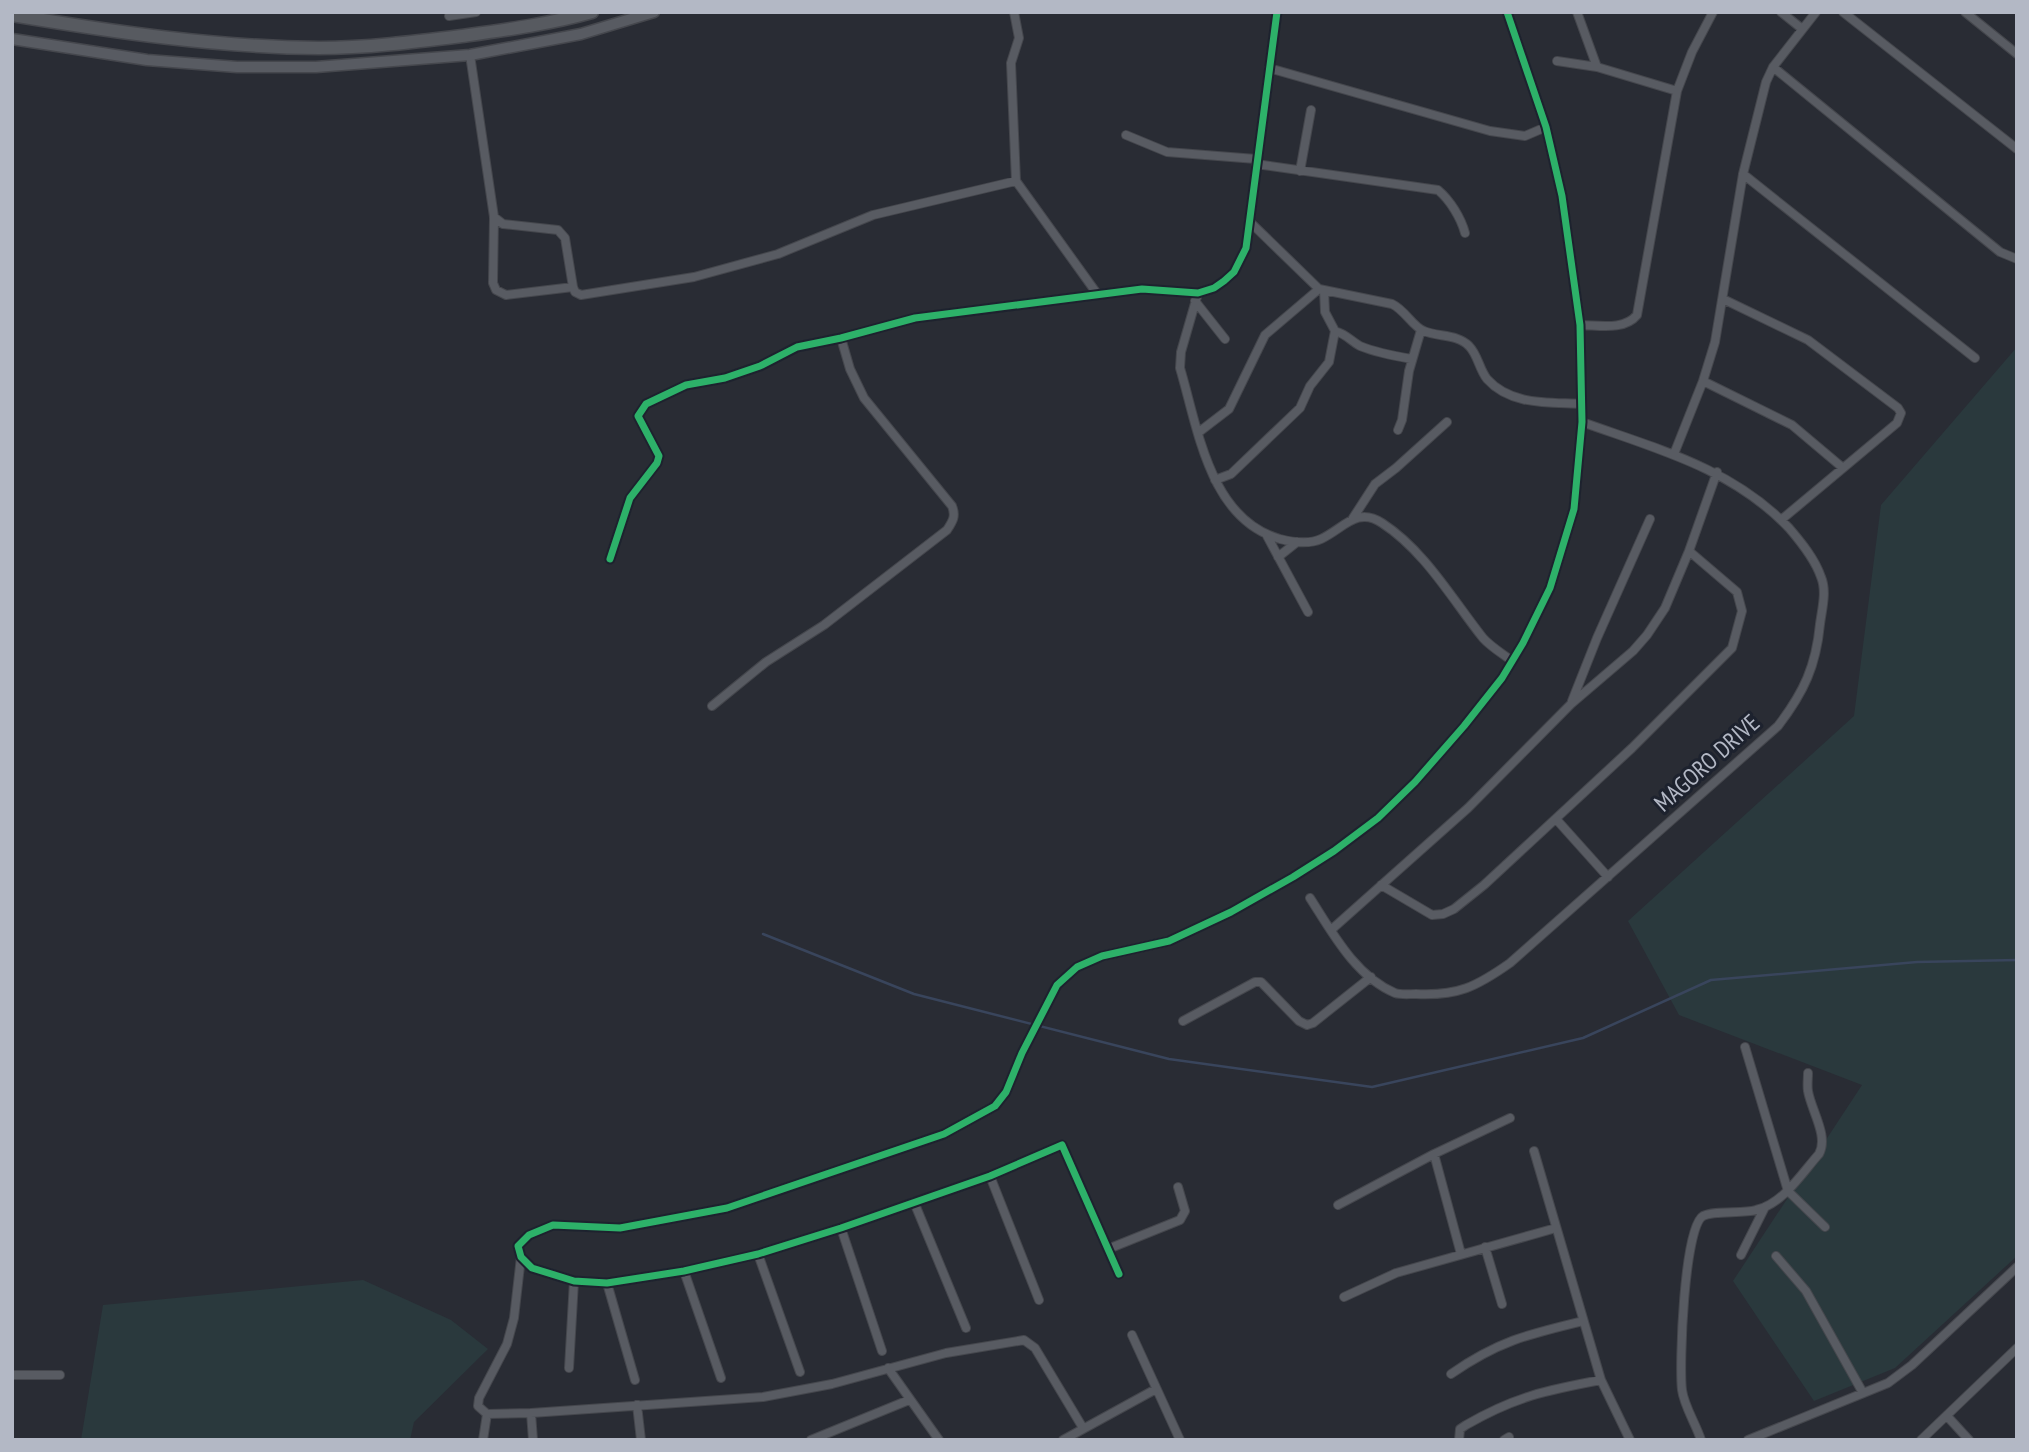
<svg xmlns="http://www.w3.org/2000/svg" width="2029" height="1452" viewBox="0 0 2029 1452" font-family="'PT Sans Narrow',sans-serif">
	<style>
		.green { fill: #2a393d }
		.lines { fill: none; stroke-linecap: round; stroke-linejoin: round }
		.stream { stroke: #39455c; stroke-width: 2.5 }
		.minor-casing { stroke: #45474d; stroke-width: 10 }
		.tertiary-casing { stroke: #45474d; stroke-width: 13 }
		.secondary-casing { stroke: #45474d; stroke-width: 15 }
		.minor { stroke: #585b62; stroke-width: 8 }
		.tertiary { stroke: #585b62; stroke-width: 10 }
		.secondary { stroke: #575a60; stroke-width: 12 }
		.cycleway-casing { stroke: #1d222e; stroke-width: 11 }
		.cycleway { stroke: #2db169; stroke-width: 7 }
		.labels { text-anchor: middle; stroke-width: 6; stroke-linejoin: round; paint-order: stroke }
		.street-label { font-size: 24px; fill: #b3b8c5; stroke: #1d222e }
	</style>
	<rect width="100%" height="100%" fill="#292c34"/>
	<path class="green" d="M 2017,347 L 2017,1256 L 1895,1368 L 1814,1401 L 1733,1281 L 1862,1085 L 1679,1015 L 1628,921 L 1854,716 L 1881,505 Z
		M 363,1280 L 451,1320 L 488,1349 L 414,1422 L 410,1440 L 81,1440 L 103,1305 Z"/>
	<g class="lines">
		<path class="stream" d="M 763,934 L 914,994 L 1169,1059 L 1372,1087 L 1583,1038 L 1711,980 L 1917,962 L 2017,960"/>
		<g class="minor-casing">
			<path id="minor" d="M 1014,12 L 1019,38 L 1011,63 L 1016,181 L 1098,295
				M 1577,12 L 1597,67
				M 1781,12 L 1801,28
				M 1843,12 L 2017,149
				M 1965,12 L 2017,54
				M 449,16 L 476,12
				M 470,55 L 494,217 L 493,283 L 496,290 L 506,295 L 573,287
				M 1557,61 L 1597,67 L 1677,91
				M 1773,67 L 2000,252 L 2017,259
				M 1269,68 L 1490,131 L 1525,136 L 1546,127
				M 1126,135 L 1167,152 L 1256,159
				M 1256,164 L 1438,190 C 1450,200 1461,218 1465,233
				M 1300,171 L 1311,110
				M 1743,174 L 1975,358
				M 494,217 L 503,224 L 558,230 L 565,238 L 573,287 L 575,292 L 581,295 L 694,277 L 778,254 L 873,215 L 1016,181
				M 1249,221 L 1319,289 L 1392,304 C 1405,310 1413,327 1424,331 C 1438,337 1458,334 1469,346 C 1478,355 1479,369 1487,379 C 1511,406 1550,402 1582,404
				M 1198,293 L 1181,352 L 1180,368 C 1198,428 1209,519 1280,539 C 1292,542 1308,545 1321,539 C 1343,529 1357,506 1382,523 C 1425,551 1452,599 1483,638 C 1491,647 1503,654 1512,661
				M 1723,299 L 1808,340 L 1898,408 L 1901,413 L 1897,423 L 1781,520
				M 1195,301 L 1225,339
				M 1580,325 C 1598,325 1624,331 1637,315 L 1677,91 L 1692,52 L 1713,12
				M 1335,331 C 1346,334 1351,341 1360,346 C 1377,353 1394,356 1412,359
				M 1703,381 L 1792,425 L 1843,468
				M 1398,430 L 1402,420 L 1409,371 L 1421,330
				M 1199,432 L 1229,409 L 1265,335 L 1319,289
				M 1674,454 L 1703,381 L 1715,342 L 1743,174 L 1766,82 L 1773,67 L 1816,12
				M 1215,480 L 1231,474 L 1300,408 L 1310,386 L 1329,362 L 1335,331 L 1325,312 L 1324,290
				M 1353,518 L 1375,484 L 1396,468 L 1447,422
				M 1266,534 L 1308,612
				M 1278,557 L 1297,542
				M 610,559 L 630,498 L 657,463 L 659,456 L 638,416 L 646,404 L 686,385 L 725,378 L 760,366 L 797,347 L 841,338 L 915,318 L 1142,289 L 1198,293 L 1214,288 L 1224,281 L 1234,272 L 1246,248 L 1277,12
				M 1572,701 L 1597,638 L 1650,519
				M 712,706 L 766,662 L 824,625 L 947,530 C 953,521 956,516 952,506 L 864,398 L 850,369 L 841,338
				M 1556,819 L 1608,877
				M 1381,885 L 1432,915 L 1443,914 L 1454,909 L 1484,885 L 1632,748 L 1732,648 L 1742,611 L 1737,592 L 1689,551
				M 1310,898 C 1332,932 1355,976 1395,993 C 1401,995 1409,994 1416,994 C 1458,996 1476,987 1510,963 L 1778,726 C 1804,692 1816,666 1820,624 C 1822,609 1827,591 1821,577 C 1815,559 1801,542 1789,528 C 1732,468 1657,449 1582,422
				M 1331,930 L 1468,808 L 1571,704 L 1633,651 L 1647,635 L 1665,608 L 1689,551 L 1717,472
				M 1183,1021 L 1255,982 L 1261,982 L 1299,1021 L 1307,1025 L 1313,1023 L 1371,977
				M 1745,1047 L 1788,1191 L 1825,1227
				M 1534,1151 L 1601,1380 L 1630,1440
				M 1434,1154 L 1461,1254
				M 990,1176 L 1039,1300
				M 914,1202 L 966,1328
				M 1338,1205 L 1434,1154 L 1510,1118
				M 841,1228 L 882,1351
				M 1485,1247 L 1502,1304
				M 1108,1249 L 1180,1220 L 1185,1211 L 1178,1187
				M 758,1254 L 800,1372
				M 1741,1255 L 1765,1207
				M 1776,1256 L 1806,1291 L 1863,1393
				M 521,1257 L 514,1318 L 507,1344 L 479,1398 L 478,1406 L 487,1414 L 531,1413 L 763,1397 L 832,1384 L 946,1353 L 1024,1340 L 1035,1348 L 1083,1428
				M 684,1271 L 721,1378
				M 1119,1274 L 1062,1145 L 990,1176 L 841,1228 L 758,1254 L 684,1271 L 607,1283 L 574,1281 L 532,1268 L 521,1257 L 518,1246 L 529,1235 L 553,1225 L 620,1228 L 727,1208 L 944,1134 L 995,1106 L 1006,1092 L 1022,1053 L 1057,985 L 1077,967 L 1102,956 L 1169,941 L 1231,912 L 1293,877 L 1334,851 L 1378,818 L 1415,782 L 1464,726 L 1502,678 L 1523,643 L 1550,588 L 1574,509 L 1582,422 L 1580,325 L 1562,196 L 1546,127 L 1507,12
				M 607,1283 L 635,1380
				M 1344,1297 L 1396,1273 L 1556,1228
				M 1132,1335 L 1180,1440
				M 569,1368 L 574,1281
				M 888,1368 L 939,1440
				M 1451,1374 C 1498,1341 1529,1334 1583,1321
				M 12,1375 L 60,1375
				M 637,1405 L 641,1440
				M 531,1413 L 533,1440
				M 1947,1416 L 1969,1440
				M 483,1440 L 487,1414
				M 811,1440 L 909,1400
				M 1063,1440 L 1156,1389
				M 1459,1440 L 1460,1429 L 1466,1425 C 1514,1397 1547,1390 1601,1380
				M 1504,1440 L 1509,1437
				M 1701,1440 C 1696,1424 1684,1406 1682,1390 C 1679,1365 1684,1227 1703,1216 C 1714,1210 1743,1214 1756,1210 C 1783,1204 1802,1173 1819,1154 C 1829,1136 1811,1110 1808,1091 C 1807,1085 1808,1079 1808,1073
				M 1748,1440 L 1888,1383 L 1912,1365 L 2017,1267
				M 1921,1440 L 2017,1348"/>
		</g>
		<g class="tertiary-casing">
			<path id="tertiary" d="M 12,39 L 147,60 L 237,67 L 316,67 L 470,55 L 581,34 L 654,12"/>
		</g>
		<g class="secondary-casing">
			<path id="secondary" d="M 12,15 C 114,32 215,47 319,48 C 366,48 414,42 462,36 C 505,30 550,24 592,12"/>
		</g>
		<use href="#minor" class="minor"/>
		<use href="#tertiary" class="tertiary"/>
		<use href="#secondary" class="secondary"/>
		<g class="cycleway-casing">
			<path id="cycleway" d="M 610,559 L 630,498 L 657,463 L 659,456 L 638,416 L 646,404 L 686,385 L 725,378 L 760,366 L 797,347 L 841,338 L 915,318 L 1142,289 L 1198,293 L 1214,288 L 1224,281 L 1234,272 L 1246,248 L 1277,12
				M 1119,1274 L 1062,1145 L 990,1176 L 841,1228 L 758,1254 L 684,1271 L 607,1283 L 574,1281 L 532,1268 L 521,1257 L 518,1246 L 529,1235 L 553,1225 L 620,1228 L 727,1208 L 944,1134 L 995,1106 L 1006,1092 L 1022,1053 L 1057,985 L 1077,967 L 1102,956 L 1169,941 L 1231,912 L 1293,877 L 1334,851 L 1378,818 L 1415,782 L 1464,726 L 1502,678 L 1523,643 L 1550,588 L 1574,509 L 1582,422 L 1580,325 L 1562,196 L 1546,127 L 1507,12"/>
		</g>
		<use href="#cycleway" class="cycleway"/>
	</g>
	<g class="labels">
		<g class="street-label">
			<text transform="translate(1707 763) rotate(-42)" y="8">MAGORO DRIVE</text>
		</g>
	</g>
	<rect width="2029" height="1452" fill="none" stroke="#b3b8c5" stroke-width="28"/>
</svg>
